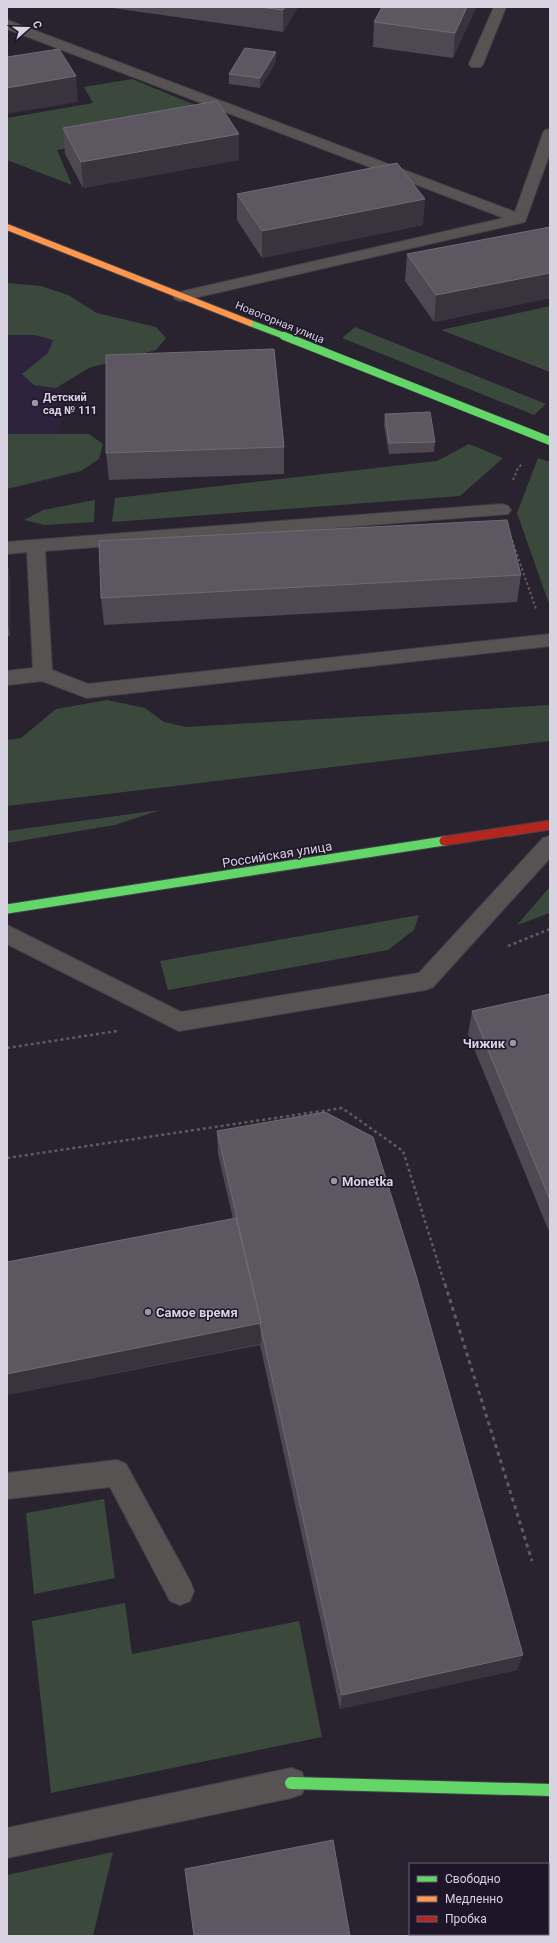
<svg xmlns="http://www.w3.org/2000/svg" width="557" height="1943" viewBox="0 0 557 1943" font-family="Roboto,sans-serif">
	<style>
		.built { fill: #2e233c }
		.green { fill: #3b493d }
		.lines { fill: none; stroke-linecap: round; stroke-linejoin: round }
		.lane-casing { stroke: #44404a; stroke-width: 2 }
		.fast-far3-casing { stroke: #44404a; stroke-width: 8 }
		.fast-far2-casing { stroke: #44404a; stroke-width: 9 }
		.fast-far1-casing { stroke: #44404a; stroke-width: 11 }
		.fast-casing { stroke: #44404a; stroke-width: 14 }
		.slow-casing { stroke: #44404a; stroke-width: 8 }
		.jam-casing { stroke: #44404a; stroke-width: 11 }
		.path-far2 { stroke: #5f5b5e; stroke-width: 2; stroke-dasharray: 2.5 2.5; stroke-linecap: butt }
		.path-far1 { stroke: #5f5b5e; stroke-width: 2.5; stroke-dasharray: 3 3; stroke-linecap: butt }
		.path { stroke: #5f5b5e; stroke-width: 3; stroke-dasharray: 4 4; stroke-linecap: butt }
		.lane { fill: #575353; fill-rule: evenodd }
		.fast-far3 { stroke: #63d668; stroke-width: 6 }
		.fast-far2 { stroke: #63d668; stroke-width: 8 }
		.fast-far1 { stroke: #63d668; stroke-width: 9 }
		.fast { stroke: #63d668; stroke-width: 12 }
		.slow { stroke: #ff974d; stroke-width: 6 }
		.jam { stroke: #b3261e; stroke-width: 9 }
		.wall { fill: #4e4852 }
		.shaded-wall { fill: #39333d }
		.building { fill: #5d5761; stroke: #706b75 }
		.poi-dot { fill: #9a95a2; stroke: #1e1529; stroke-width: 1.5 }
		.labels { text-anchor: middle; stroke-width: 3; stroke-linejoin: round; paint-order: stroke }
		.far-street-label { font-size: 11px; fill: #d8d3e1; stroke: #1e1529 }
		.far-poi-label { font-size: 11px; font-weight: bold; fill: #d8d3e1; stroke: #1e1529; text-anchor: start }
		.street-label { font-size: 13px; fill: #d8d3e1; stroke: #1e1529 }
		.poi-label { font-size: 13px; font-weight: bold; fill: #d8d3e1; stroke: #1e1529; text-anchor: start }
	</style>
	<rect width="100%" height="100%" fill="#28232e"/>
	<path class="built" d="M 7,315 L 66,329 L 59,476 L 7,477 Z"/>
	<path class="green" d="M 132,79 L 229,119 L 57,150 L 72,185 L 7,160 L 7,118 L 93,103 L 84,87 Z
		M 7,283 L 41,286 L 68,295 L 97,313 L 156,327 L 166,338 L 156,350 L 89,368 L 56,388 L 34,385 L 22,374 L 48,353 L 53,340 L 35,335 L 7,335 Z
		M 550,306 L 550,372 L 441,330 Z
		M 355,327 L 546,404 L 534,415 L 342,338 Z
		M 7,434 L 89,434 L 103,444 L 99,459 L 81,471 L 7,489 Z
		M 469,444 L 503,458 L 460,496 L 112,522 L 115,498 L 437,461 Z
		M 538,458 L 550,462 L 550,601 L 548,601 L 517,513 Z
		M 95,500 L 94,522 L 45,525 L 24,520 L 43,510 Z
		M 107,700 L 145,708 L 164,722 L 186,727 L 550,705 L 550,741 L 7,806 L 7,740 L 21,738 L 56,709 Z
		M 160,810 L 115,825 L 7,843 L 7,831 Z
		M 548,889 L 550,889 L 550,913 L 517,925 Z
		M 419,915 L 414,930 L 388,950 L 168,990 L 160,961 Z
		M 104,1499 L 115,1578 L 34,1594 L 26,1513 Z
		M 125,1603 L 132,1654 L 299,1621 L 322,1737 L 51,1793 L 32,1621 Z
		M 113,1852 L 93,1936 L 7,1936 L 7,1875 Z"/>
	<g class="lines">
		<g class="lane-casing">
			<path id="lane" d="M 494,7 L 506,7 L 483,64 L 481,67 L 471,67 L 469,64 Z
				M 7,20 L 515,212 L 543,133 L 545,130 L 550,129 L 550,153 L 525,222 L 181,301 L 175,299 L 173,296 L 175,293 L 504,218 L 7,29 Z
				M 502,504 L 508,506 L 511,510 L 508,514 L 45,551 L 52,670 L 88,684 L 550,634 L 550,646 L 87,698 L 42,681 L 7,685 L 7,671 L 33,668 L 27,552 L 7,554 L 7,542 Z
				M 550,836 L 550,858 L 433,987 L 425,990 L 179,1031 L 7,944 L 7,925 L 181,1012 L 419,973 L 543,838 Z
				M 117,1460 L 126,1464 L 190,1581 L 194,1591 L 190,1601 L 180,1605 L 170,1601 L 110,1487 L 7,1499 L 7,1473 Z
				M 291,1768 L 302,1772 L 306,1783 L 302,1794 L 291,1798 L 7,1858 L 7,1828 Z"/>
		</g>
		<g class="fast-far3-casing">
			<path id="fast-far3" d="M 250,323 L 287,337"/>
		</g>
		<g class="fast-far2-casing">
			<path id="fast-far2" d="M 284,336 L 550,441"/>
		</g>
		<g class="fast-far1-casing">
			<path id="fast-far1" d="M 7,909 L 444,841"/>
		</g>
		<g class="fast-casing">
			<path id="fast" d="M 291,1783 L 550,1790"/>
		</g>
		<g class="slow-casing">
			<path id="slow" d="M 7,227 L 250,323"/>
		</g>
		<g class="jam-casing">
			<path id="jam" d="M 444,841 L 550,825"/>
		</g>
		<path class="path-far2" d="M 513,480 L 518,468 L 522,464
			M 512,540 L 536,609"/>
		<path class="path-far1" d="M 508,946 L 550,929
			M 7,1048 L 117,1031
			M 7,1158 L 342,1108 L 403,1151 L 445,1285"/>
		<path class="path" d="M 445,1284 L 532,1561"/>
		<use href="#lane" class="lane"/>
		<use href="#fast-far3" class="fast-far3"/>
		<use href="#fast-far2" class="fast-far2"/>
		<use href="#fast-far1" class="fast-far1"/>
		<use href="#fast" class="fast"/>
		<use href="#slow" class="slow"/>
		<use href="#jam" class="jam"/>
	</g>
	<path class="wall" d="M 105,7 L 298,7 L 283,32 Z
		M 476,7 L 453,58 L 373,47 L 374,22 Z
		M 276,52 L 276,62 L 260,88 L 229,84 L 229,74 Z
		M 63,128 L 239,160 L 83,188 L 65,154 Z
		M 237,194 L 423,225 L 262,258 L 237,220 Z
		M 550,227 L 550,298 L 434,322 L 405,281 L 407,254 Z
		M 385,414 L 435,442 L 434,452 L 389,454 L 384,425 Z
		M 284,447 L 284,474 L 109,480 L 106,453 Z
		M 7,558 L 10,580 L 10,636 L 7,636 Z
		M 521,575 L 517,602 L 104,625 L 101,598 Z
		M 550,994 L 550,1234 L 468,1034 L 472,1011 Z
		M 217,1131 L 517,1670 L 340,1709 L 260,1345 L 7,1395 L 7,1262 L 233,1219 L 218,1154 Z"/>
	<path class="shaded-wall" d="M 285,7 L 298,7 L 283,32 L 283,10 Z
		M 467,7 L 476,7 L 453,58 L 455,33 Z
		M 276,52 L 276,62 L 260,88 L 260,78 Z
		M 76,76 L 78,102 L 7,114 L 7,88 Z
		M 239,134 L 239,160 L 83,188 L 81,162 Z
		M 425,199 L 423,225 L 262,258 L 262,231 Z
		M 550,273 L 550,298 L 434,322 L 436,295 Z
		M 7,558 L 10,580 L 10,636 L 7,620 Z
		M 261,1323 L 261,1344 L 7,1395 L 7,1374 Z
		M 523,1655 L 517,1670 L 340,1709 L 342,1695 Z"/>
	<path class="building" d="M 259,7 L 285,7 L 283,10 Z
		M 382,7 L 467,7 L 455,33 L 374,22 Z
		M 245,48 L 276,52 L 260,78 L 229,74 Z
		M 59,49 L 76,76 L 7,88 L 7,57 Z
		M 217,101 L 239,134 L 81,162 L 63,128 Z
		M 397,163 L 425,199 L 262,231 L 237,194 Z
		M 550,227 L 550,273 L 436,295 L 407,254 Z
		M 274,349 L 284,447 L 106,453 L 106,355 Z
		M 430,412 L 435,442 L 389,443 L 385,414 Z
		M 507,520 L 521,575 L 101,598 L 99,541 Z
		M 550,994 L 550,1200 L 472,1011 Z
		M 325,1112 L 373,1137 L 416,1275 L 523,1655 L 342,1695 L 260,1324 L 261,1323 L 217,1131 Z
		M 236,1218 L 261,1323 L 7,1374 L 7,1262 Z
		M 333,1840 L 350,1936 L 194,1936 L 185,1869 Z"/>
	<g class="poi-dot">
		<circle cx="35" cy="403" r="4"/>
		<circle cx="513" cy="1043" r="4"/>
		<circle cx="334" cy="1181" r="4"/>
		<circle cx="148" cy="1312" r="4"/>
	</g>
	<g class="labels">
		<g class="far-street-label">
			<text transform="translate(280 322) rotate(22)" y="4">Новогорная улица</text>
		</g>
		<g class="far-poi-label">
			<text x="43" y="401">Детский<tspan x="43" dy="13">сад № 111</tspan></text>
		</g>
		<g class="street-label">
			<text transform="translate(277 854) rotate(-9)" y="5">Российская улица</text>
		</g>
		<g class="poi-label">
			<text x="505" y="1048" text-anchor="end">Чижик</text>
			<text x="342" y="1186">Monetka</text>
			<text x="156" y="1317">Самое время</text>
		</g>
	</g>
	<rect width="557" height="1943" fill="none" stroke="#d8d3e1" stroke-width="16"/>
	<rect x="409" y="1863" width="140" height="72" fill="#1e1529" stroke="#686173"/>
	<rect x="417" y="1876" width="20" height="6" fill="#63d668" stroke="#686173"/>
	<text x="445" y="1883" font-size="12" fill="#d8d3e1">Свободно</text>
	<rect x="417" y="1896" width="20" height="6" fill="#ff974d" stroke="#686173"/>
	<text x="445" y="1903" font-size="12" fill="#d8d3e1">Медленно</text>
	<rect x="417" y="1916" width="20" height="6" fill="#b3261e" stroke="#686173"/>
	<text x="445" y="1923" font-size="12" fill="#d8d3e1">Пробка</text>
	<g transform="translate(28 28) rotate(70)" stroke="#1e1529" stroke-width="3" paint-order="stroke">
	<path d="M0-3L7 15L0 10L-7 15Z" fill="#d8d3e1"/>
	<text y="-6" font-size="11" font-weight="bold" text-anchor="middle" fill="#d8d3e1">С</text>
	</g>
</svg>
